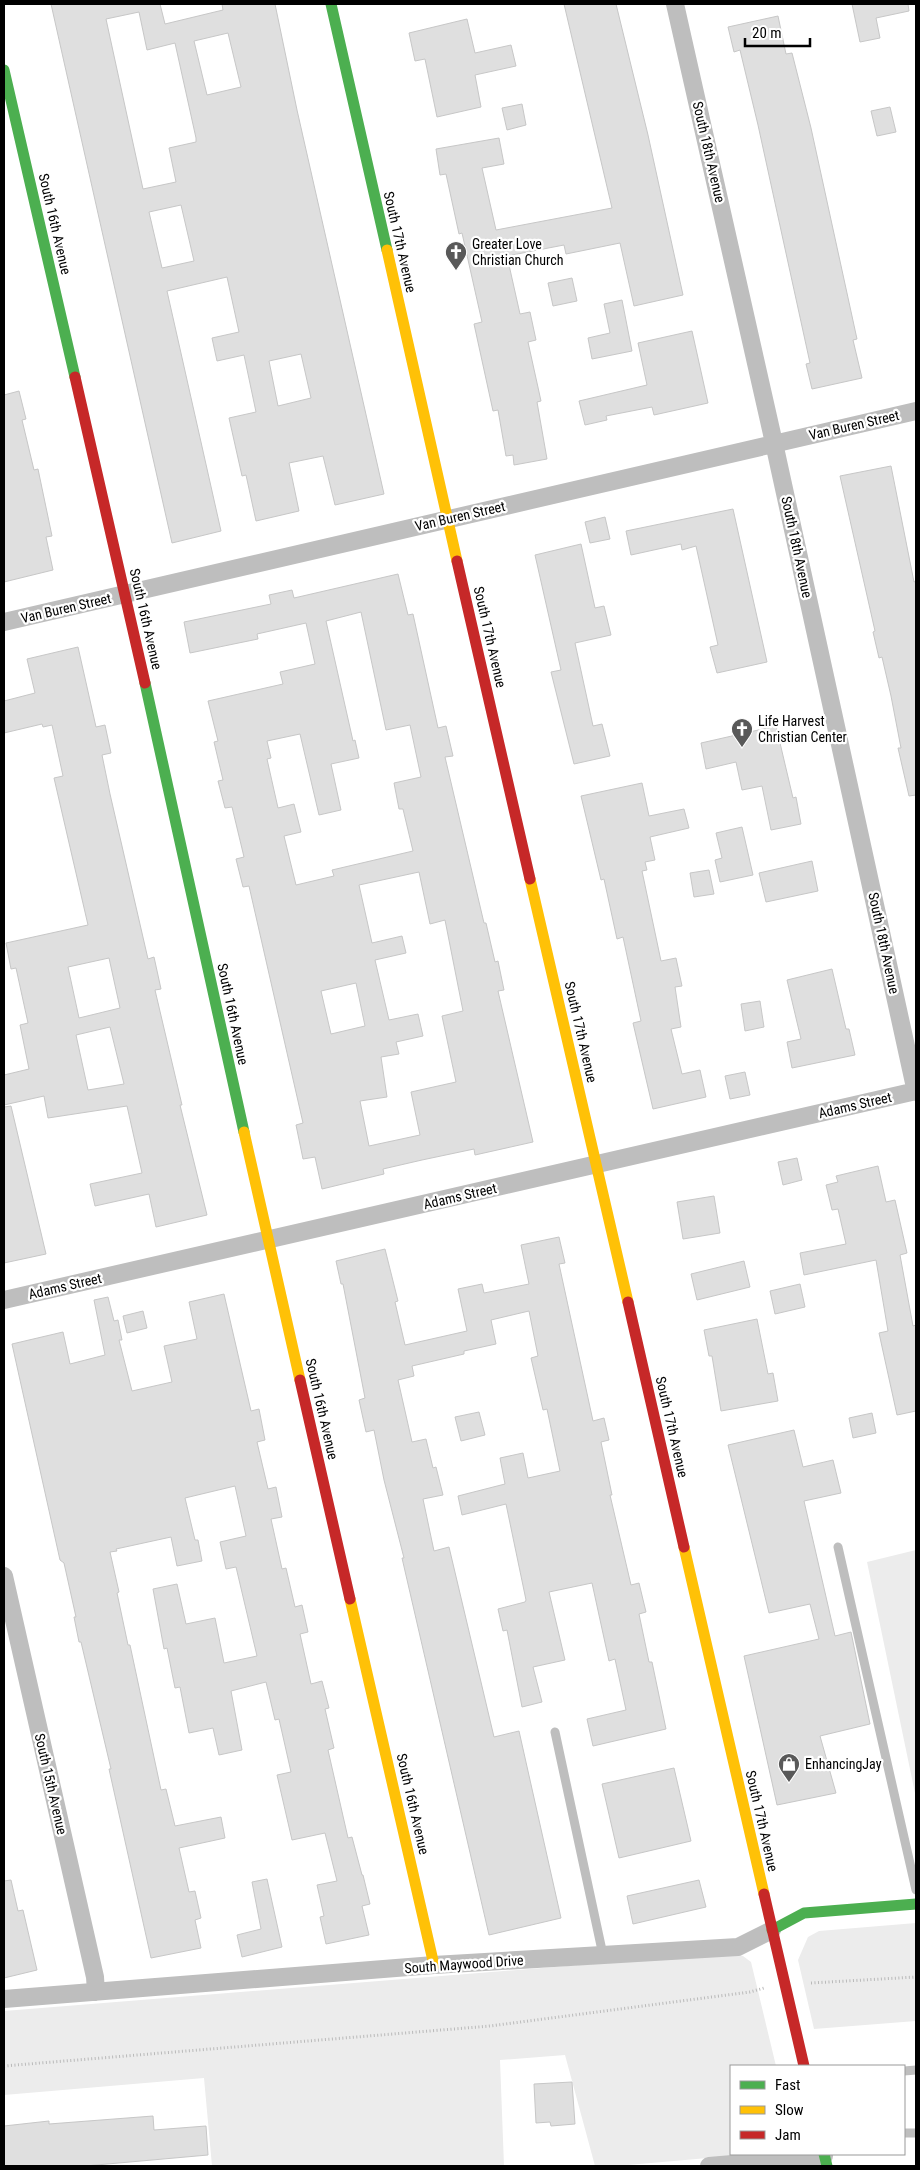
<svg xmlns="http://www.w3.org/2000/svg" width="920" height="2170" viewBox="0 0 920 2170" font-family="'Roboto Condensed',sans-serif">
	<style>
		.green { fill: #ececec }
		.building { fill: #dfdfdf; stroke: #c7c7c7; fill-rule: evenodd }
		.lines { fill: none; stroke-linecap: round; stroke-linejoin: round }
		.path { stroke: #b9b9b9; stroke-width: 3; stroke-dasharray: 1 2.5; stroke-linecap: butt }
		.lane { stroke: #bebebe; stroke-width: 9 }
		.street { stroke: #bebebe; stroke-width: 18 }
		.fast { stroke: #4caf50; stroke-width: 11 }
		.slow { stroke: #ffc107; stroke-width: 11 }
		.jam { stroke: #c62828; stroke-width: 11 }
		.labels { text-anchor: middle; stroke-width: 4.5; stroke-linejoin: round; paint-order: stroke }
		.street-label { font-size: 14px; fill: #000; stroke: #fff }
		.poi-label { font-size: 14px; fill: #000; stroke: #fff; text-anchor: start }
	</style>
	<rect width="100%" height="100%" fill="#fff"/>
	<path class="green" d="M 916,1550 L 916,1798 L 867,1562 Z
		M 916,1923 L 916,2021 L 814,2029 L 798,1960 L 808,1937 L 819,1931 Z
		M 730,1953 L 743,1956 L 751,1962 L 776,2066 L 731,2066 L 731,2154 L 753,2154 L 617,2166 L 595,2166 L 565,2055 L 500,2060 L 504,2166 L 212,2166 L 204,2078 L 4,2095 L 4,2011 Z"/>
	<path class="building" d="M 51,4 L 160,4 L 165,24 L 223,10 L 222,4 L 275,4 L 297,110 L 384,494 L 335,505 L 323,456 L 289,463 L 299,511 L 256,521 L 246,475 L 242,476 L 229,418 L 256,412 L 244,355 L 217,361 L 212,338 L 239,332 L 227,277 L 167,291 L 221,531 L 172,543 ZM 139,12 L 147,50 L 175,43 L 196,138 L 196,142 L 169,148 L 176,182 L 143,189 L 106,19 ZM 228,33 L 241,87 L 207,95 L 194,41 ZM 181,205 L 194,261 L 162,268 L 149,212 ZM 301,354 L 311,398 L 278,406 L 269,361 Z
		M 564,4 L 616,4 L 648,135 L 683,295 L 634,306 L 620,243 L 566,254 L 564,245 L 507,256 L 520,314 L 530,312 L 536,340 L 528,342 L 541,401 L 537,402 L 547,459 L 514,465 L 513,455 L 506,456 L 498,410 L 493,411 L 474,324 L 482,322 L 462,233 L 459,234 L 446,174 L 440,175 L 436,149 L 499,138 L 504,164 L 482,168 L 496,230 L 612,208 Z
		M 852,4 L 908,4 L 909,11 L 876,18 L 880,38 L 860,42 Z
		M 778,16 L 786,54 L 792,53 L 811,128 L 857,339 L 853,340 L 862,378 L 812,389 L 806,364 L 810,363 L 758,125 L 740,50 L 734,52 L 728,27 Z
		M 467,19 L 475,53 L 511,45 L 516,66 L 475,75 L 481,107 L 437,117 L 425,59 L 415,61 L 409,33 Z
		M 522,104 L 526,125 L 507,130 L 502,108 Z
		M 890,107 L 896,132 L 877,136 L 871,111 Z
		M 572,278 L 577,301 L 553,306 L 548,283 Z
		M 622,300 L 632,351 L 592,359 L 588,338 L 610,333 L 604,304 Z
		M 692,331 L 708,403 L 654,415 L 652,407 L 606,416 L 607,420 L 585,425 L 579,401 L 647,385 L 638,343 Z
		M 19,391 L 26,419 L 22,420 L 34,470 L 38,469 L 52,536 L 46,537 L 53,570 L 4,582 L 4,395 Z
		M 891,466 L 914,582 L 916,581 L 916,795 L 909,796 L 898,748 L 901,748 L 891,696 L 882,657 L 879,658 L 873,632 L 875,631 L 840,476 Z
		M 733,509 L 767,662 L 717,673 L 710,647 L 718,645 L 696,546 L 682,550 L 681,544 L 631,555 L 626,531 Z
		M 605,517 L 610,539 L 590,543 L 585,522 Z
		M 581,544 L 595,608 L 604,606 L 611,635 L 575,643 L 593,726 L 602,724 L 610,756 L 574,764 L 551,672 L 561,670 L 535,555 Z
		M 398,574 L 408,615 L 413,614 L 438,728 L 446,726 L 453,756 L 445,757 L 484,923 L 486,923 L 495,962 L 498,961 L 504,990 L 498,991 L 533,1142 L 475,1155 L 474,1149 L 422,1160 L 383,1169 L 384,1174 L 322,1189 L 315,1157 L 303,1159 L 296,1125 L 303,1123 L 249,886 L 243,887 L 236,859 L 244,857 L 232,807 L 225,808 L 218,781 L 223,780 L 214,742 L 218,741 L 208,701 L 283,684 L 280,672 L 315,664 L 306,623 L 257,634 L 258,639 L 190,653 L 184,622 L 271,604 L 269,595 L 292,590 L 294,598 ZM 361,612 L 386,730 L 410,725 L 421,777 L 394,783 L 399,809 L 403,809 L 413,851 L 332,870 L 334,876 L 296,885 L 284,836 L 301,832 L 294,804 L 278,808 L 267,759 L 271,758 L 267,741 L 300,734 L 319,815 L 341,810 L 331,764 L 359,758 L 355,740 L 353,741 L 326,621 ZM 419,872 L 430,924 L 445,920 L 463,1011 L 442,1016 L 456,1082 L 411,1092 L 420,1135 L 369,1146 L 360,1101 L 387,1097 L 381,1057 L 399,1054 L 396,1042 L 423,1036 L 418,1014 L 389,1020 L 375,960 L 406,953 L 402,936 L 372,943 L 359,885 ZM 356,983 L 365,1026 L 331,1034 L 321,991 Z
		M 78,647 L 96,727 L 105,725 L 111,753 L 102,755 L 110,794 L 148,959 L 154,957 L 161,989 L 155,990 L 182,1105 L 180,1105 L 207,1215 L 156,1227 L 149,1194 L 95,1206 L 90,1184 L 142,1173 L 127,1106 L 48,1118 L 44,1096 L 4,1105 L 4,1075 L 29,1069 L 20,1025 L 28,1023 L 16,968 L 11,969 L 6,943 L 88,925 L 54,778 L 63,776 L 52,725 L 43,727 L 42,724 L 4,733 L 4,701 L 35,693 L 27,659 ZM 109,958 L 120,1008 L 79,1018 L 68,967 ZM 110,1027 L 124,1084 L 88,1090 L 76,1035 Z
		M 776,726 L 793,798 L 796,797 L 801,824 L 771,830 L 762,786 L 742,790 L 736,762 L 706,769 L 701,743 Z
		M 642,783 L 649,816 L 684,809 L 689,828 L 650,837 L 655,860 L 645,862 L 647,870 L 642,871 L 661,961 L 676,958 L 682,986 L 675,987 L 681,1027 L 671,1029 L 682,1074 L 700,1070 L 706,1097 L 653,1109 L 633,1023 L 641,1021 L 623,937 L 617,939 L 604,879 L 601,880 L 581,796 Z
		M 742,827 L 753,875 L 720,882 L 715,860 L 722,858 L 716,833 Z
		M 812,861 L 818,891 L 766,902 L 759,873 Z
		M 709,870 L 714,894 L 694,897 L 690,873 Z
		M 832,969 L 846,1029 L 849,1029 L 855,1055 L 792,1068 L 787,1042 L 801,1039 L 787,980 Z
		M 760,1001 L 764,1027 L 745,1031 L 741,1004 Z
		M 745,1072 L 750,1095 L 730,1099 L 725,1076 Z
		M 11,1106 L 46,1254 L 4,1263 L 4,1107 Z
		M 797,1158 L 802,1180 L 783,1185 L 778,1162 Z
		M 878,1166 L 886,1202 L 895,1200 L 907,1253 L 900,1255 L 913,1326 L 916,1325 L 916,1411 L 897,1415 L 879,1333 L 888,1331 L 876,1260 L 804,1275 L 800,1253 L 846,1244 L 838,1209 L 832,1210 L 826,1185 L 838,1182 L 836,1176 Z
		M 714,1196 L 720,1233 L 683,1239 L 677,1202 Z
		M 559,1237 L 565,1263 L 559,1264 L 593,1421 L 604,1418 L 609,1440 L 601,1442 L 612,1495 L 610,1495 L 631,1585 L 639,1583 L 646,1612 L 639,1614 L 649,1662 L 652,1662 L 666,1729 L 593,1746 L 587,1719 L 626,1710 L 615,1659 L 609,1661 L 592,1583 L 549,1592 L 565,1660 L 533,1667 L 542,1702 L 522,1707 L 507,1630 L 503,1631 L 498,1609 L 525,1602 L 526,1600 L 506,1504 L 462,1515 L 458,1496 L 505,1484 L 500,1458 L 523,1453 L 528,1478 L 560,1471 L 547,1409 L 543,1410 L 531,1358 L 538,1356 L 529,1311 L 491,1320 L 496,1344 L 464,1351 L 464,1354 L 412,1366 L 414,1376 L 398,1380 L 412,1442 L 426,1439 L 433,1468 L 436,1467 L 443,1495 L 423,1499 L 434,1551 L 449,1547 L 494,1737 L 519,1731 L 561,1918 L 489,1935 L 402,1558 L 404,1558 L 384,1480 L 374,1430 L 366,1432 L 359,1400 L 365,1398 L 343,1284 L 341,1284 L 336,1261 L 385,1249 L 398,1301 L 395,1302 L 405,1345 L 467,1331 L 458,1289 L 482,1284 L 484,1293 L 529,1284 L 521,1245 Z
		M 744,1261 L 750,1287 L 697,1300 L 691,1274 Z
		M 800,1284 L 805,1307 L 775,1314 L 770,1291 Z
		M 224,1294 L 251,1411 L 259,1409 L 265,1440 L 257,1442 L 268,1489 L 276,1487 L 282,1517 L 271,1519 L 282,1569 L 286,1568 L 295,1607 L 302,1605 L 308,1632 L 300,1634 L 311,1684 L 322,1681 L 329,1708 L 325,1709 L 334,1748 L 328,1750 L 348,1838 L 352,1837 L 362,1875 L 363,1875 L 370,1904 L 362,1906 L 369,1935 L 326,1944 L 320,1917 L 324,1916 L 317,1885 L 337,1881 L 325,1833 L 292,1840 L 277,1775 L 291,1772 L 279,1719 L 275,1720 L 266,1682 L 231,1691 L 242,1750 L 219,1755 L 213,1728 L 189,1733 L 180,1687 L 175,1688 L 167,1648 L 164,1649 L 153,1589 L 177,1584 L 186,1624 L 215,1618 L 224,1663 L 257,1656 L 236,1567 L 226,1569 L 220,1542 L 246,1536 L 235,1486 L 185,1498 L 195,1540 L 198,1540 L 202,1561 L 177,1566 L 171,1537 L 116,1549 L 117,1551 L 110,1552 L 119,1592 L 117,1593 L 128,1645 L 130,1645 L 161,1790 L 166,1789 L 175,1826 L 221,1817 L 225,1838 L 179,1848 L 189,1892 L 195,1891 L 201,1918 L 195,1920 L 201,1948 L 151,1958 L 109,1769 L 111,1769 L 81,1642 L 79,1642 L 74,1617 L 76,1617 L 64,1563 L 60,1560 L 12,1344 L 63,1332 L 70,1364 L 105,1355 L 94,1300 L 108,1297 L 114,1321 L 118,1320 L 122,1340 L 119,1340 L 132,1391 L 172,1382 L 164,1346 L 197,1339 L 189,1302 Z
		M 143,1311 L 147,1328 L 127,1333 L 123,1316 Z
		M 757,1319 L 768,1374 L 773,1373 L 778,1401 L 721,1411 L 712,1356 L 709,1356 L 704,1330 Z
		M 479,1412 L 485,1435 L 461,1441 L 455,1417 Z
		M 872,1413 L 876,1433 L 853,1438 L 849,1418 Z
		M 794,1430 L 803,1467 L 833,1460 L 841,1493 L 804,1501 L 835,1636 L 851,1632 L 870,1724 L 820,1736 L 836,1793 L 777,1805 L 744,1656 L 819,1639 L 810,1604 L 769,1613 L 728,1445 Z
		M 674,1768 L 691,1841 L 619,1858 L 602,1784 Z
		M 267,1879 L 282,1947 L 242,1957 L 237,1935 L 261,1929 L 252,1882 Z
		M 11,1880 L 18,1911 L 23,1910 L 37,1970 L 4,1978 L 4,1881 Z
		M 699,1880 L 706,1907 L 633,1924 L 627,1896 Z
		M 572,2082 L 575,2124 L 551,2126 L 550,2122 L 536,2123 L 534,2084 Z
		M 153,2116 L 154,2130 L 206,2126 L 208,2155 L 85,2166 L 4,2166 L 4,2126 L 49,2121 L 49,2124 Z"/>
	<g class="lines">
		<path class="path" d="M 811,1983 L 916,1977
			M 4,2066 L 490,2026 L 750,1992 L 764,1988"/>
		<path class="lane" d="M 838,1547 L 916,1890
			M 555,1732 L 603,1955
			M 904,2071 L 916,2070
			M 904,2133 L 916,2133"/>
		<path class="street" d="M 675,4 L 774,443 L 916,1092
			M 4,622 L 916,411
			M 4,1300 L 916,1091
			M 4,1576 L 95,1977 L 96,1992
			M 4,1999 L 434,1965 L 738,1947 L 772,1930
			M 709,2166 L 824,2156"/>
		<path class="fast" d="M 331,4 L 387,250
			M 4,70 L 75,377
			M 145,683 L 244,1132
			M 772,1930 L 804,1913 L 916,1904
			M 824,2154 L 827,2166"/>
		<path class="slow" d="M 387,250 L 457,561
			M 530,879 L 628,1302
			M 244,1132 L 300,1380
			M 684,1547 L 764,1894
			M 350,1599 L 434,1965"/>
		<path class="jam" d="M 75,377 L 145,683
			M 457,561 L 530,879
			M 628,1302 L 684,1547
			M 300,1380 L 350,1599
			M 764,1894 L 804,2066"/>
	</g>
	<defs>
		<g id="church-pin" transform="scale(1.125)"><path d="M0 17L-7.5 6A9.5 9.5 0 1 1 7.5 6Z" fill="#595959" stroke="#fff"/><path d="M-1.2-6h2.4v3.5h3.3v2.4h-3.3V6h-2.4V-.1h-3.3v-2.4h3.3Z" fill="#fff"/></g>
		<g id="shop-pin" transform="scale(1.125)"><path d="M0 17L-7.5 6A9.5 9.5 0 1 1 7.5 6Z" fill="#595959" stroke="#fff"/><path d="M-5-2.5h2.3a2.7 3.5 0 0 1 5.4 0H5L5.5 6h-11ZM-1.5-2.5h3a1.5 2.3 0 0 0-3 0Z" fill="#fff"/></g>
	</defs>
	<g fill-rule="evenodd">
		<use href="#church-pin" x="456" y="252"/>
		<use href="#church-pin" x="742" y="729"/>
		<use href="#shop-pin" x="789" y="1764"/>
	</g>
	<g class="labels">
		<g class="street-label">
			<text transform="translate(709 152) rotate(77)" y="5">South 18th Avenue</text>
			<text transform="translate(55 224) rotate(77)" y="5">South 16th Avenue</text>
			<text transform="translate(400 242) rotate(77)" y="5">South 17th Avenue</text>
			<text transform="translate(854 425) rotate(-13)" y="5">Van Buren Street</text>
			<text transform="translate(460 516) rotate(-13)" y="5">Van Buren Street</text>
			<text transform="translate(797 547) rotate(78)" y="5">South 18th Avenue</text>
			<text transform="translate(66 608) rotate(-13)" y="5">Van Buren Street</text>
			<text transform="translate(146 619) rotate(77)" y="5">South 16th Avenue</text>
			<text transform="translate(490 637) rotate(77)" y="5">South 17th Avenue</text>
			<text transform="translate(884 943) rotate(78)" y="5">South 18th Avenue</text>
			<text transform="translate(233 1014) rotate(78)" y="5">South 16th Avenue</text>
			<text transform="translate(581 1032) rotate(77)" y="5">South 17th Avenue</text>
			<text transform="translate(855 1105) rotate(-13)" y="5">Adams Street</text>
			<text transform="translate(460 1196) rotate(-13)" y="5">Adams Street</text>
			<text transform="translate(65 1286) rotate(-13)" y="5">Adams Street</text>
			<text transform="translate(322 1409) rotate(77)" y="5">South 16th Avenue</text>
			<text transform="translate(672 1427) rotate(77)" y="5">South 17th Avenue</text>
			<text transform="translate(51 1784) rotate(77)" y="5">South 15th Avenue</text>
			<text transform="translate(413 1804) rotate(77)" y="5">South 16th Avenue</text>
			<text transform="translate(762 1821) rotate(77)" y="5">South 17th Avenue</text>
			<text transform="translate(464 1964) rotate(-4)" y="5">South Maywood Drive</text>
		</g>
		<g class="poi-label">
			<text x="472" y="249">Greater Love<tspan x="472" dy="16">Christian Church</tspan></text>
			<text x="758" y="726">Life Harvest<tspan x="758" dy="16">Christian Center</tspan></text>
			<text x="805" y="1769">EnhancingJay</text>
		</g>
	</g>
	<rect width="920" height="2170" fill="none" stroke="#000000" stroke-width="10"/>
	<rect x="730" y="2065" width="175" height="90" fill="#ffffff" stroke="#999999"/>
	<rect x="740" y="2081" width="25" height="8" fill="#4caf50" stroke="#999999"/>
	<text x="775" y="2090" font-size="15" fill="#000000">Fast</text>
	<rect x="740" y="2106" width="25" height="8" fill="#ffc107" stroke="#999999"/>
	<text x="775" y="2115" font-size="15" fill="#000000">Slow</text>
	<rect x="740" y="2131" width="25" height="8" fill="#c62828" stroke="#999999"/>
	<text x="775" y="2140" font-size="15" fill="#000000">Jam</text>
	<path d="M745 38v8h65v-8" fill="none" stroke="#000000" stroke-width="2.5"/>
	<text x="752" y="38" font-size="15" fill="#000000" stroke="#ffffff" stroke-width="4" paint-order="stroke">20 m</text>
</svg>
